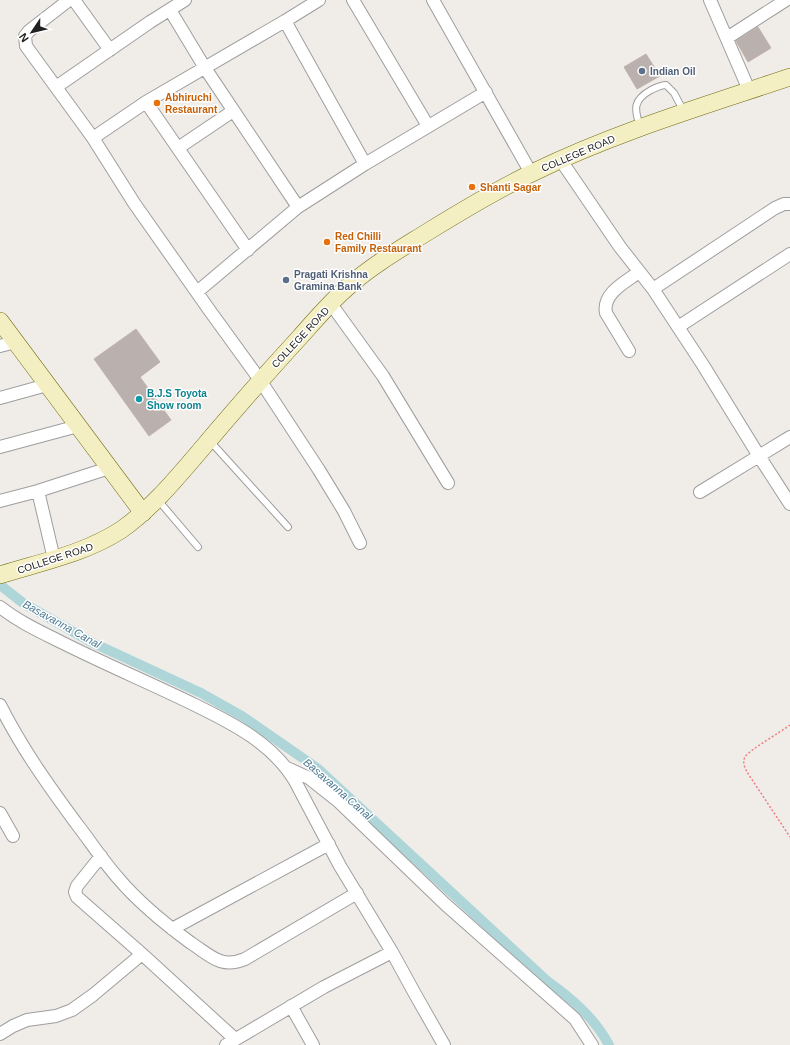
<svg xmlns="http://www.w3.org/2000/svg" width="790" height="1045" viewBox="0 0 790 1045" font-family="Helvetica,sans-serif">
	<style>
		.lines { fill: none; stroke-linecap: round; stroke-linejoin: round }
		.canal { stroke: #aed6d9; stroke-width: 10 }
		.building { fill: #bab1ae; stroke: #c1b2ac }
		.lane-casing { stroke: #9e9e9e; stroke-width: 8 }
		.street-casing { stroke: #9e9e9e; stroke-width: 14 }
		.secondary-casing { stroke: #706c10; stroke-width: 18 }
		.path { stroke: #ed7d82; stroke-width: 1.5; stroke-dasharray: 2 2; stroke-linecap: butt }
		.lane { stroke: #fff; stroke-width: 6 }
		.street { stroke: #fff; stroke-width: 12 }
		.secondary { stroke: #f4efc3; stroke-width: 17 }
		.service-dot { fill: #5c6f8a; stroke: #fff; stroke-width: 1.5 }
		.food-dot { fill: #e8710a; stroke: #fff; stroke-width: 1.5 }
		.culture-dot { fill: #0f9aa8; stroke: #fff; stroke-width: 1.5 }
		.labels { text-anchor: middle; stroke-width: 3; stroke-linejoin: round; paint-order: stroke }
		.service-label { font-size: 10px; font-weight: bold; fill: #4e5e75; stroke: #fff; text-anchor: start }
		.food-label { font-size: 10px; font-weight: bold; fill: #c56008; stroke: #fff; text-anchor: start }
		.street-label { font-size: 10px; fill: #212121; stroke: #fff }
		.culture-label { font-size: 10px; font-weight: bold; fill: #0d838f; stroke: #fff; text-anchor: start }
		.water-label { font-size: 11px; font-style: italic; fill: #4c7992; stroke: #fff }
	</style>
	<rect width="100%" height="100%" fill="#f0ede9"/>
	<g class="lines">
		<path class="canal" d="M 0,585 L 23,603 L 91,642 L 201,693 L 242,716 L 317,768 L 546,980 C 571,998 594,1017 609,1045"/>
	</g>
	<path class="building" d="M 758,27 L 771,48 L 748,62 L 736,41 Z
		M 646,54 L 660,76 L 637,89 L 624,67 Z
		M 136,329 L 160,362 L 140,377 L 171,420 L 149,436 L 94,359 Z"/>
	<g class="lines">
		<g class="lane-casing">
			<path id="lane" d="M 640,126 C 634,109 633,100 651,90 C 656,88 660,85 666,85 L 674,93 L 684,112
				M 210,441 L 288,527
				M 158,500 L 198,547"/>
		</g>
		<g class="street-casing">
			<path id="street" d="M 69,0 L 29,31 L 25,36 L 26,46 L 93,138 L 134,203 L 210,311 L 260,380 L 319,470 L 344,511 L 360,543
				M 74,0 L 110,50
				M 353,0 L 428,126
				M 433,0 L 531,173
				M 710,0 L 749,90
				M 170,10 L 205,68 L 298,207
				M 285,21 L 365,164
				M 727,38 L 786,0
				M 56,87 L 150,22 L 185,0
				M 146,102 L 248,250
				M 93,138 L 146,102 L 285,21 L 319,0
				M 178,148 L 233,111
				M 560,159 L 620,247 L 653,289 L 703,365 L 759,456 L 790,504
				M 653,289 L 775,208 L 784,204 L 790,204
				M 197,292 L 298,207 L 365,164 L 486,92
				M 331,304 L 383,376 L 448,483
				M 678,327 L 790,254
				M 0,346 L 16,342
				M 629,351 L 606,313 C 602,293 626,282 639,272
				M 0,398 L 47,385
				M 0,447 L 78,426
				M 38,491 L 54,559
				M 700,492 L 790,437
				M 0,501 L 38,491 L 109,468
				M 0,607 C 19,622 41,632 63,643 C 107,665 152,684 195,705 C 234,724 273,744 295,781 L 340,866 L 392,952 L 415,994 L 444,1045
				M 0,705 C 21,747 48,785 76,823 C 90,841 103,861 118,878 C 139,903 165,924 191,943 C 211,956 221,969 245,959 L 357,893
				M 287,768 L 309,778 L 338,801 L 445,904 L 575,1019 L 592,1045
				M 0,813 L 13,836
				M 101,856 L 77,886 L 75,892 L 77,897 L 142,954 L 235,1039
				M 172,929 L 329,844
				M 291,1006 L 313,1045
				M 0,1034 L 13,1026 L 27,1020 L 56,1016 L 72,1010 L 93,995 L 142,954
				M 226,1045 L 324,987 L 392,952"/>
		</g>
		<g class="secondary-casing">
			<path id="secondary" d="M 0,321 L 143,513
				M 0,575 C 41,562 84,554 121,530 C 151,509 175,480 199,452 C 232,413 265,375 300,337 C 316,319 332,300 350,285 C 374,264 402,248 429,231 C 463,210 498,189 534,172 C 616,132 704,106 790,77"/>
		</g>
		<path class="path" d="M 790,725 C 781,732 749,750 745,757 C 742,762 745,768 747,772 L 790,837"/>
		<use href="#lane" class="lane"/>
		<use href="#street" class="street"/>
		<use href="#secondary" class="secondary"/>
	</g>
	<g class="service-dot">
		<circle cx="642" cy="71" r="4"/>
		<circle cx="286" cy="280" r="4"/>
	</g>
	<g class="food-dot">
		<circle cx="157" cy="103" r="4"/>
		<circle cx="472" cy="187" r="4"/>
		<circle cx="327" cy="242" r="4"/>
	</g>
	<circle class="culture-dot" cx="139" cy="399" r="4"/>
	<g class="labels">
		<g class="service-label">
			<text x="650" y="75">Indian Oil</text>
			<text x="294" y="278">Pragati Krishna<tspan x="294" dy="12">Gramina Bank</tspan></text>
		</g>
		<g class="food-label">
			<text x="165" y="101">Abhiruchi<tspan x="165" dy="12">Restaurant</tspan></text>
			<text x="480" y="191">Shanti Sagar</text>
			<text x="335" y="240">Red Chilli<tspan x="335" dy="12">Family Restaurant</tspan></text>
		</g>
		<g class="street-label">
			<text transform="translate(578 153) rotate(-23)" y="4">COLLEGE ROAD</text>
			<text transform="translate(300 337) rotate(-47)" y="4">COLLEGE ROAD</text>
			<text transform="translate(55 558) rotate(-18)" y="4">COLLEGE ROAD</text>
		</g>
		<g class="culture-label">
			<text x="147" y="397">B.J.S Toyota<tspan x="147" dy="12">Show room</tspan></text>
		</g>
		<g class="water-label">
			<text transform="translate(62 624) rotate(29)" y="4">Basavanna Canal</text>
			<text transform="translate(338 789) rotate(41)" y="4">Basavanna Canal</text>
		</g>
	</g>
	<g transform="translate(32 32) rotate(235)" stroke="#ffffff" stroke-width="3" paint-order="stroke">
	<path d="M0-3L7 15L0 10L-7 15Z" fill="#212121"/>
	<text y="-6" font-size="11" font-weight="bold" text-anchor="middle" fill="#212121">N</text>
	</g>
</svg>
